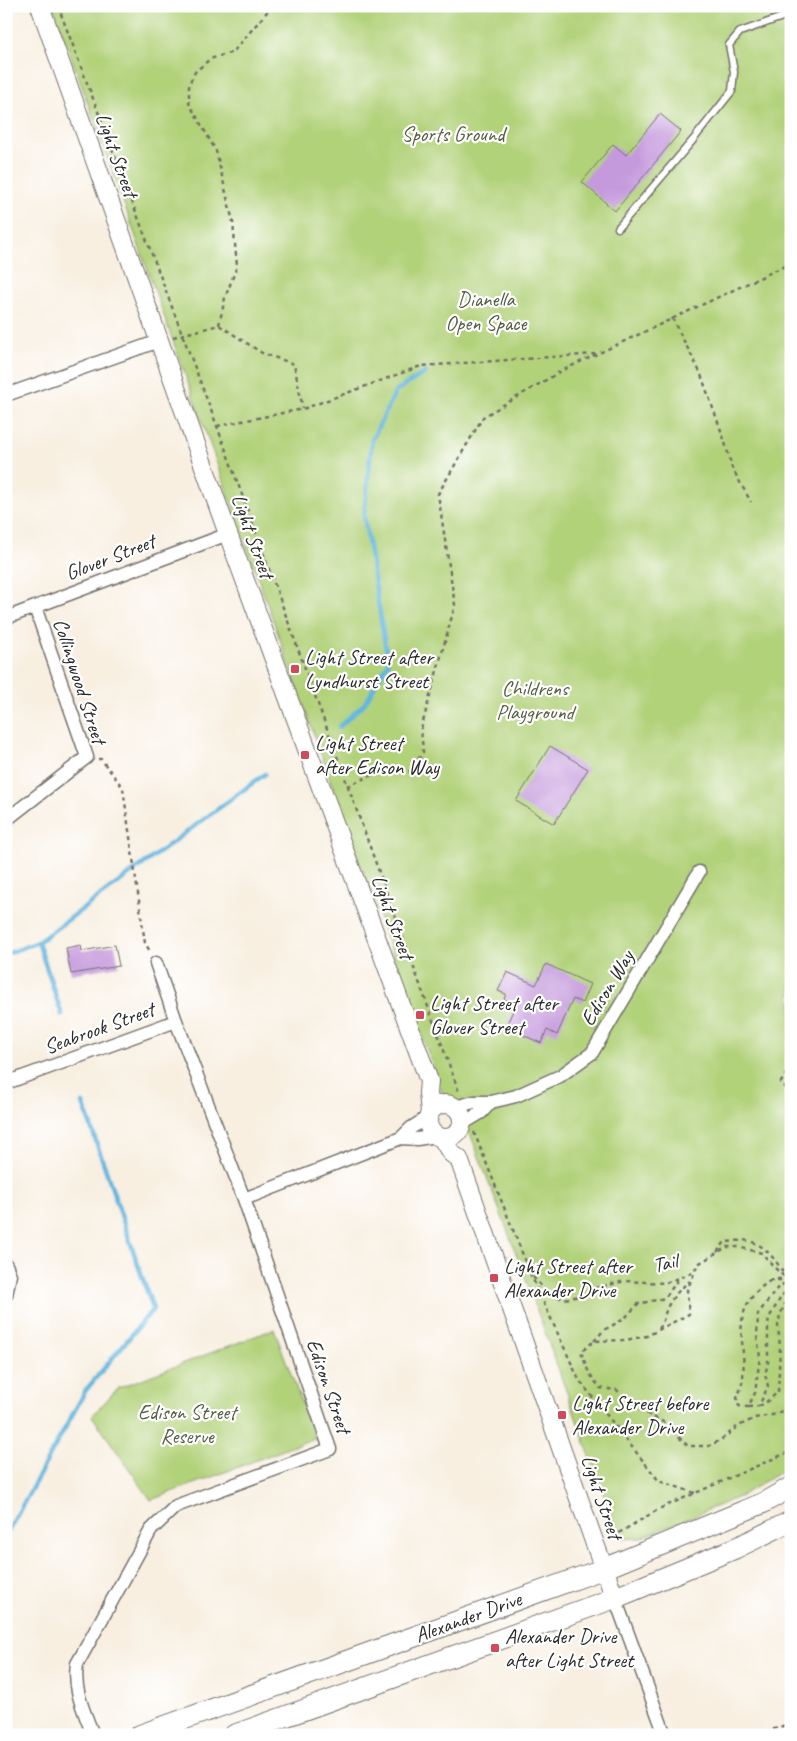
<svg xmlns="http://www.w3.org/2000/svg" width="797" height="1741" viewBox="0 0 797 1741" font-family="Caveat,sans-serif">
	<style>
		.green { fill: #b2d27a; stroke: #6e7e52 }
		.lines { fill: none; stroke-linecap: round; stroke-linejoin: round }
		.stream { stroke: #63b5de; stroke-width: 4.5 }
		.building { fill: #c59add }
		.lane-casing { stroke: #73706b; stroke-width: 9 }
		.street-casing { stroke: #73706b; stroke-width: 15 }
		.secondary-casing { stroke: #73706b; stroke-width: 20 }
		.primary-casing { stroke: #73706b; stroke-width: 22 }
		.path { stroke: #73706b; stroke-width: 2.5; stroke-dasharray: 4 4; stroke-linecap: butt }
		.lane { stroke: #fff; stroke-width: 6 }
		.street { stroke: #fff; stroke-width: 12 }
		.secondary { stroke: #fff; stroke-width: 18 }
		.primary { stroke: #fff; stroke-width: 20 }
		.poi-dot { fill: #d1495b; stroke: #fff; stroke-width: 2 }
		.labels { text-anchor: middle; stroke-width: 4.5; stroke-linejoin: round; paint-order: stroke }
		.park-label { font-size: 21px; fill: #545d43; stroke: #fff }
		.street-label { font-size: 21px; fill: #2b2b2b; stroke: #fff }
		.poi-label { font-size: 21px; fill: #2b2b2b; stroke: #fff; text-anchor: start }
	</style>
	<rect width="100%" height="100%" fill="#fff"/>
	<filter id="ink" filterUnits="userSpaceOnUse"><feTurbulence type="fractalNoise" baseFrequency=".02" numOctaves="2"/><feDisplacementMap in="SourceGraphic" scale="10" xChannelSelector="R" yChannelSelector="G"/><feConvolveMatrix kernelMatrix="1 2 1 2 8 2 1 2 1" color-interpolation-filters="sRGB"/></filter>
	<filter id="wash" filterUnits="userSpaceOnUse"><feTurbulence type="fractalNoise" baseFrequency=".0096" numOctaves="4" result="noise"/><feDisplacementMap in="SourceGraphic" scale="20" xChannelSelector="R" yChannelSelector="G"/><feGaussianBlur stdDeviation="1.12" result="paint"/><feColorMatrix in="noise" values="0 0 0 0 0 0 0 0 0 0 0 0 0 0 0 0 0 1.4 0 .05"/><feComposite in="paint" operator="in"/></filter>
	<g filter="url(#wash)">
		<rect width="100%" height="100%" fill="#f8efe1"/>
		<path class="green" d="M 53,6 L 791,6 L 791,1465 L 741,1496 L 641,1538 L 620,1539 L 522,1269 L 471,1136 L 446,1103 Z
			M 274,1329 L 315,1438 L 151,1500 L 92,1416 L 118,1388 Z"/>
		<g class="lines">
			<path class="stream" d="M 339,727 L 365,703 L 388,663 L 364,516 L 372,440 L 396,391 L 426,372
				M 38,942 L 62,1015
				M 6,954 L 38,942 L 265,774
				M 6,1535 L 86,1390 L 153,1309 L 83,1103"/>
		</g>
		<g id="blocks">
			<path class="building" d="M 660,114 L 681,131 L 615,211 L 582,182 L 613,144 L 626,155 Z
				M 550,746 L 588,769 L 554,824 L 516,801 Z
				M 81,945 L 82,951 L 115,945 L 119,966 L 71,974 L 66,948 Z
				M 546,964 L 590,984 L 582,1003 L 573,999 L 557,1035 L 547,1030 L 541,1043 L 518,1033 L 519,1029 L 507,1024 L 516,1004 L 504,999 L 506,994 L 498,991 L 507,972 L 536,985 Z"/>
		</g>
	</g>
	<g filter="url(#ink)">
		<use href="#blocks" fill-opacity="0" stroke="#73706b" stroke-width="1"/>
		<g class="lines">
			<g class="lane-casing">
				<path id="lane" d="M 618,228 L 693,140 L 732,91 L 734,72 L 729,45 L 740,32 L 791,14"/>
			</g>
			<g class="street-casing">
				<path id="street" d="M 6,395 L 159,341
					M 6,618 L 228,534
					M 6,820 L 87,757 L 35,607
					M 6,1083 L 176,1021
					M 455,1107 L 474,1102 L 491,1102 L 516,1096 L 560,1076 L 592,1053 L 699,872
					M 462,1124 L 482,1112 L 491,1102
					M 401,1138 L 417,1139 L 436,1136
					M 244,1199 L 401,1138 L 411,1128 L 428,1117
					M 6,1265 L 10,1275 L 6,1295
					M 615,1598 L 665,1735
					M 93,1735 C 84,1711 73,1690 77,1664 L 151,1530 L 176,1506 L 330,1449 L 244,1199 L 176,1021 L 156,963"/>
			</g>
			<g class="secondary-casing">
				<path id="secondary" d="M 40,6 L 228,534 L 429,1081 L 428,1093 L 430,1112
					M428 1121a17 17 0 1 1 34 0a17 17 0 1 1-34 0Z
					M 442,1138 L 451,1153 L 459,1159 L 595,1544 L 615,1598"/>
			</g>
			<g class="primary-casing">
				<path id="primary" d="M 140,1735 L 603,1569 L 763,1503 L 791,1487
					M 234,1735 L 615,1598 L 736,1548 L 791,1521"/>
			</g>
			<path class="path" d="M 58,6 L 217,426 L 459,1092
				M 758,6 L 770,12
				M 672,318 L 700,372 L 724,439 L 732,468 L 751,502
				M 219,325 L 225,298 L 237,266 L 233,222 L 216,151 L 189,103 L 189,84 L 195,72 L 210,59 L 233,52 L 272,6
				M 173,337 L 219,325 L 262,353 L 294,364 L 303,409
				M 217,426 L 303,409 L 421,366 L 596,354
				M 98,759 L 101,759 L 123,788 L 145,943 L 151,953
				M 347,786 L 372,775 L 411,771 L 423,752 L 421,729 L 455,605 L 438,494 L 483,417 L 563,370 L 791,263
				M 791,1066 L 781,1082 L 791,1095
				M 474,1132 L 531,1275 L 579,1380 L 659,1481 L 695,1493
				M 717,1252 L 725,1242 C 732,1242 742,1239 749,1241 C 766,1245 779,1264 786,1278 L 771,1280 L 785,1280 L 791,1276
				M 533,1277 L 543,1288 L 555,1296 L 564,1299 L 579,1296 L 596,1288 L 625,1281 L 665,1283 L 689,1274 L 695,1268
				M 791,1279 L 786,1278 L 776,1269 L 762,1253 L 738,1247 L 727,1247 L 698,1264 L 687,1290 L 689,1314 L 647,1336 L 626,1340 L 594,1341 L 581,1352 L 589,1373 L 600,1388 L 617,1390 L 632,1406 L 663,1422 L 688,1446 L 709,1446 L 721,1440 L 737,1427 L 755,1418 L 777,1414 L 791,1404
				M 771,1280 C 717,1316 758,1353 737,1398 L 739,1406 L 748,1407 L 755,1393 L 760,1357 L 757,1336 L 758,1314 L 779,1286 L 789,1282
				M 659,1329 C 664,1321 664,1314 668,1306 C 673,1296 681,1288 690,1281
				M 594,1341 L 604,1330 L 624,1319 L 638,1304 L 665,1298 L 679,1278
				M 759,1406 L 764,1404 L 778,1392 L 780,1347 L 778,1326 L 780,1315 L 791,1291
				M 748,1407 L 759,1406 L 768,1386 L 765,1374 L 768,1364 L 768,1324 L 769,1318 L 781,1297 L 791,1286
				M 612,1537 L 659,1509 L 791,1451
				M 758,1735 L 791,1723"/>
			<use href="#lane" class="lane"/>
			<use href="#street" class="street"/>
			<use href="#secondary" class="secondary"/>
			<use href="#primary" class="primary"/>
		</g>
	</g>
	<g class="poi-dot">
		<rect x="290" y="664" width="10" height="10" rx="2.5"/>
		<rect x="300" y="750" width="10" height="10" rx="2.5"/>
		<rect x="415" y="1010" width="10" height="10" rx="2.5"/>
		<rect x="489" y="1273" width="10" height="10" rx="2.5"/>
		<rect x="557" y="1410" width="10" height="10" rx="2.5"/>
		<rect x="490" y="1643" width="10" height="10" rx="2.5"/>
	</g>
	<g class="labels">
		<g class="park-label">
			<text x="453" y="141">Sports Ground</text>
			<text x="486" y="306">Dianella<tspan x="486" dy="24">Open Space</tspan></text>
			<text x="535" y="695">Childrens<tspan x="535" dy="24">Playground</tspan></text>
			<text x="187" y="1419">Edison Street<tspan x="187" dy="24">Reserve</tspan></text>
		</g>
		<g class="street-label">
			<text transform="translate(117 155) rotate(70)" y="7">Light Street</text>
			<text transform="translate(253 536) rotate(70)" y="7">Light Street</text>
			<text transform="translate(110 557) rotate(-21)" y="7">Glover Street</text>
			<text transform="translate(80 681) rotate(72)" y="7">Collingwood Street</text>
			<text transform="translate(393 917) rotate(70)" y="7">Light Street</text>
			<text transform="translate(607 988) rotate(-59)" y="7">Edison Way</text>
			<text transform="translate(99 1028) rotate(-20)" y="7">Seabrook Street</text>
			<text transform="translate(665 1263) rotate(-13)" y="7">Tail</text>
			<text transform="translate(329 1386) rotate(71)" y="7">Edison Street</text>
			<text transform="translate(602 1497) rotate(71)" y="7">Light Street</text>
			<text transform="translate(468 1617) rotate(-20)" y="7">Alexander Drive</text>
		</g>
		<g class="poi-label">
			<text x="305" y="664">Light Street after<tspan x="305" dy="24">Lyndhurst Street</tspan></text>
			<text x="315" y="750">Light Street<tspan x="315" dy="24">after Edison Way</tspan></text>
			<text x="430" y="1010">Light Street after<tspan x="430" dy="24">Glover Street</tspan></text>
			<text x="504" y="1273">Light Street after<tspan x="504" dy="24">Alexander Drive</tspan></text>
			<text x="572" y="1410">Light Street before<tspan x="572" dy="24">Alexander Drive</tspan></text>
			<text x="505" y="1643">Alexander Drive<tspan x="505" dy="24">after Light Street</tspan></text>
		</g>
	</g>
	<rect width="797" height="1741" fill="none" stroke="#fff" stroke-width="25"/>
</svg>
